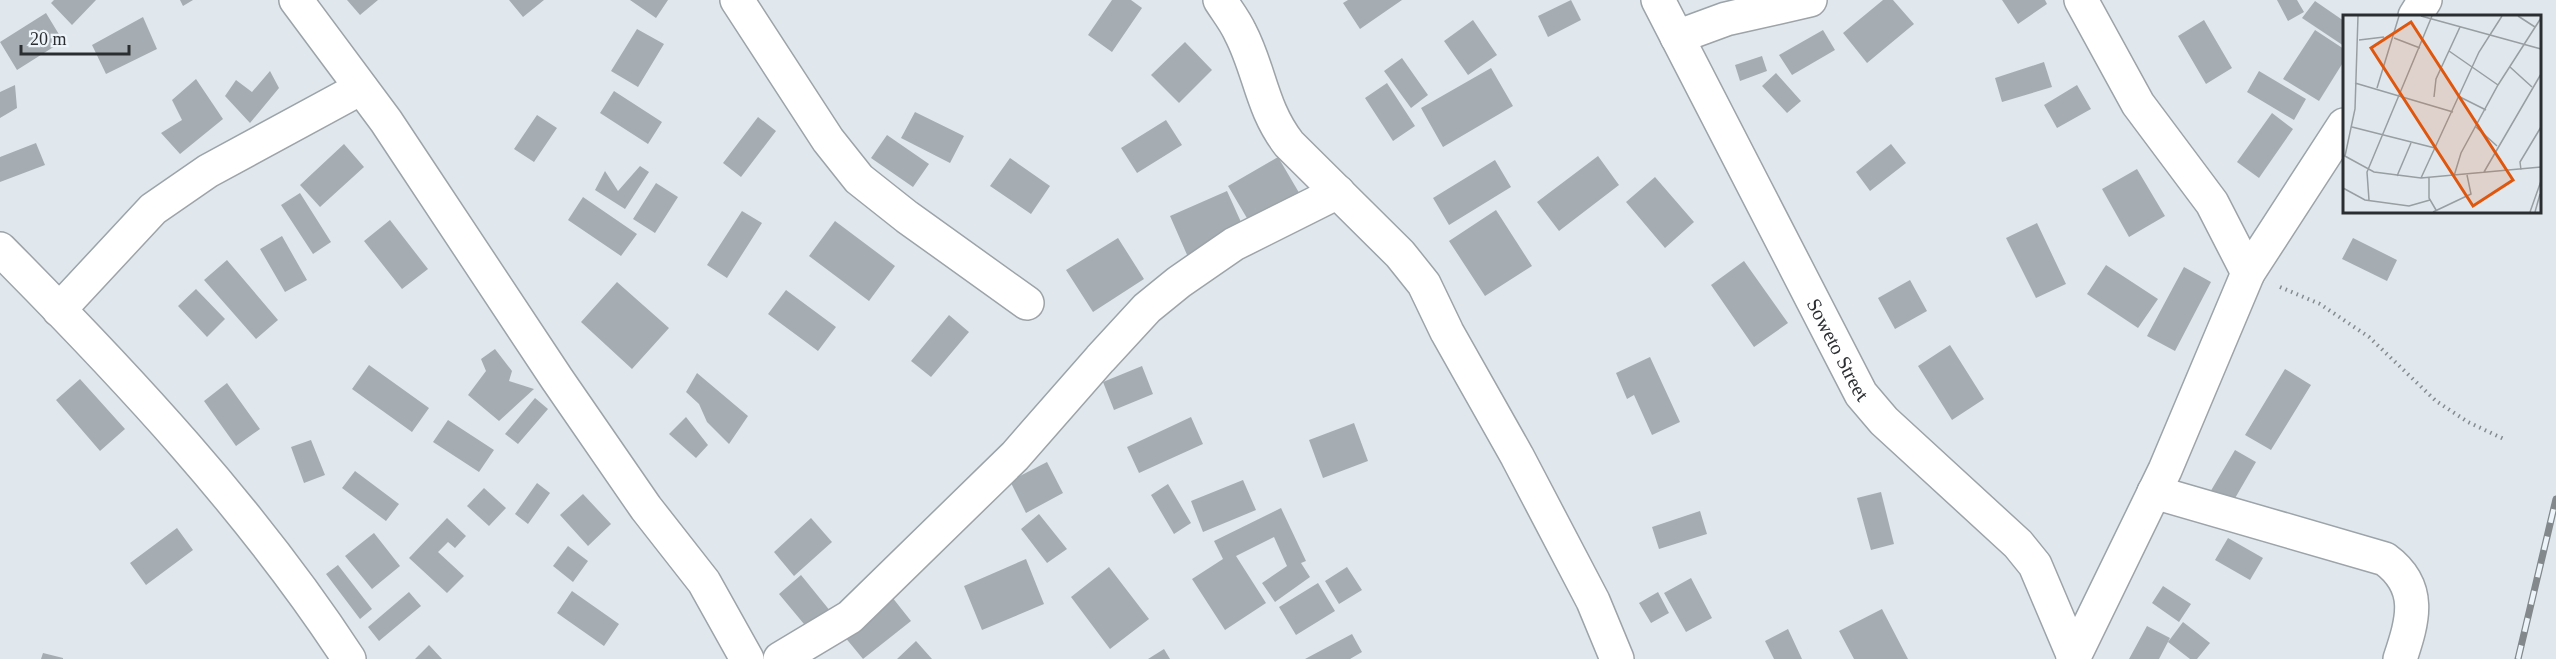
<svg xmlns="http://www.w3.org/2000/svg" width="2556" height="659" viewBox="0 0 2556 659" font-family="'Times New Roman',serif">
	<style>
		.building { fill: #a5adb2 }
		.lines { fill: none; stroke-linecap: round; stroke-linejoin: round }
		.minor-casing { stroke: #9ca3a9; stroke-width: 36 }
		.path { stroke: #858b8f; stroke-width: 4; stroke-dasharray: 1.5 4.5; stroke-linecap: butt }
		.minor { stroke: #fff; stroke-width: 33 }
		.rail-casing { stroke: #82888c; stroke-width: 7 }
		.rail { stroke: #edf5fb; stroke-width: 4.5; stroke-dasharray: 14; stroke-linecap: butt }
		.labels { text-anchor: middle; stroke-width: 4.5; stroke-linejoin: round; paint-order: stroke }
		.street-label { font-size: 20px; fill: #2b2e31; stroke: #edf5fb }
		.inset-road { fill: none; stroke: #989ea2; stroke-width: 1.5 }
		.view { fill: #df570e; fill-opacity: 0.15; stroke: #df570e; stroke-width: 3 }
		.inset-edge { fill: none; stroke: #2b2e31; stroke-width: 3 }
	</style>
	<rect width="100%" height="100%" fill="#e0e8ee"/>
	<path class="building" d="M 54,0 L 96,0 L 72,25 L 51,3 Z
		M 180,0 L 193,0 L 183,6 Z
		M 347,0 L 378,0 L 360,15 Z
		M 509,0 L 544,0 L 523,17 Z
		M 630,0 L 668,0 L 656,18 Z
		M 1112,0 L 1131,0 L 1142,8 L 1112,52 L 1088,35 Z
		M 1348,0 L 1402,0 L 1360,29 L 1343,3 Z
		M 1571,0 L 1581,20 L 1548,37 L 1538,16 Z
		M 1883,0 L 1893,0 L 1914,24 L 1867,63 L 1843,33 Z
		M 2002,0 L 2045,0 L 2047,4 L 2018,24 Z
		M 2277,0 L 2297,0 L 2304,12 L 2288,21 Z
		M 2315,1 L 2344,21 L 2344,46 L 2302,18 Z
		M 46,13 L 63,41 L 17,70 L 0,42 Z
		M 143,17 L 157,49 L 106,74 L 92,45 Z
		M 1473,20 L 1497,55 L 1468,75 L 1444,41 Z
		M 2204,20 L 2232,68 L 2206,84 L 2178,36 Z
		M 637,29 L 664,44 L 638,87 L 611,71 Z
		M 1823,30 L 1835,50 L 1792,75 L 1779,55 Z
		M 2315,30 L 2344,49 L 2344,61 L 2319,101 L 2283,79 Z
		M 1185,42 L 1212,70 L 1179,103 L 1151,75 Z
		M 1762,56 L 1767,71 L 1740,81 L 1735,65 Z
		M 1402,58 L 1428,95 L 1411,108 L 1384,71 Z
		M 2044,62 L 2052,87 L 2002,102 L 1995,78 Z
		M 1491,68 L 1513,106 L 1443,147 L 1421,108 Z
		M 270,71 L 279,88 L 250,123 L 225,96 L 236,80 L 252,92 Z
		M 2259,71 L 2306,99 L 2294,120 L 2247,92 Z
		M 1776,73 L 1801,101 L 1787,113 L 1762,86 Z
		M 196,79 L 223,119 L 180,154 L 161,133 L 182,120 L 172,100 Z
		M 1387,83 L 1415,126 L 1393,141 L 1365,98 Z
		M 15,85 L 17,108 L 0,118 L 0,92 Z
		M 2077,85 L 2091,109 L 2057,128 L 2044,105 Z
		M 614,91 L 662,122 L 648,144 L 600,113 Z
		M 915,112 L 964,136 L 950,163 L 901,138 Z
		M 2272,113 L 2293,129 L 2259,178 L 2237,162 Z
		M 537,115 L 557,128 L 534,162 L 514,149 Z
		M 758,117 L 776,131 L 741,177 L 723,163 Z
		M 1166,120 L 1182,145 L 1137,173 L 1121,148 Z
		M 887,135 L 929,164 L 913,187 L 871,158 Z
		M 36,143 L 45,165 L 0,182 L 0,157 Z
		M 344,144 L 364,167 L 320,207 L 300,185 Z
		M 1891,144 L 1906,163 L 1870,191 L 1856,172 Z
		M 1598,156 L 1619,185 L 1559,231 L 1537,202 Z
		M 1278,157 L 1301,196 L 1251,225 L 1228,186 Z
		M 1010,158 L 1050,186 L 1031,214 L 990,186 Z
		M 1495,160 L 1511,187 L 1449,225 L 1433,198 Z
		M 640,166 L 649,172 L 625,209 L 595,190 L 605,171 L 618,191 Z
		M 2137,169 L 2165,216 L 2129,237 L 2102,189 Z
		M 1655,177 L 1694,222 L 1665,248 L 1626,202 Z
		M 656,183 L 678,197 L 655,233 L 633,219 Z
		M 1227,191 L 1245,231 L 1188,257 L 1170,216 Z
		M 300,193 L 331,242 L 313,254 L 281,205 Z
		M 583,197 L 637,234 L 621,256 L 568,220 Z
		M 1496,210 L 1532,266 L 1485,296 L 1449,241 Z
		M 742,211 L 762,223 L 727,278 L 707,265 Z
		M 390,220 L 428,269 L 402,289 L 364,241 Z
		M 835,221 L 895,266 L 869,301 L 809,256 Z
		M 2037,223 L 2066,284 L 2036,298 L 2006,238 Z
		M 282,236 L 307,280 L 285,292 L 260,249 Z
		M 1118,238 L 1144,279 L 1093,312 L 1066,270 Z
		M 2353,238 L 2397,260 L 2387,281 L 2342,259 Z
		M 227,260 L 278,320 L 256,339 L 204,280 Z
		M 1744,261 L 1788,323 L 1754,347 L 1711,285 Z
		M 2106,265 L 2158,299 L 2138,328 L 2087,294 Z
		M 2184,267 L 2211,282 L 2175,351 L 2147,336 Z
		M 1910,280 L 1927,311 L 1895,329 L 1878,298 Z
		M 617,282 L 669,328 L 632,369 L 581,322 Z
		M 196,289 L 225,319 L 207,337 L 178,306 Z
		M 786,290 L 836,327 L 818,351 L 768,314 Z
		M 949,315 L 969,332 L 931,377 L 911,361 Z
		M 1950,345 L 1984,399 L 1952,420 L 1918,366 Z
		M 495,349 L 512,371 L 509,381 L 534,389 L 499,421 L 468,395 L 486,371 L 481,359 Z
		M 1650,357 L 1680,422 L 1652,435 L 1634,395 L 1627,399 L 1616,373 Z
		M 369,365 L 429,408 L 412,432 L 352,389 Z
		M 1142,366 L 1153,394 L 1114,410 L 1103,382 Z
		M 2285,369 L 2311,385 L 2271,450 L 2245,435 Z
		M 697,373 L 748,416 L 729,444 L 707,422 L 699,404 L 686,392 Z
		M 80,379 L 125,429 L 100,451 L 56,400 Z
		M 227,383 L 260,429 L 236,446 L 204,401 Z
		M 535,398 L 548,409 L 518,444 L 505,434 Z
		M 686,417 L 708,445 L 696,458 L 669,434 Z
		M 1191,417 L 1203,444 L 1139,473 L 1127,447 Z
		M 448,420 L 494,450 L 479,472 L 433,442 Z
		M 1354,423 L 1368,461 L 1323,478 L 1309,440 Z
		M 311,440 L 325,475 L 304,483 L 291,447 Z
		M 2235,450 L 2256,462 L 2227,512 L 2206,499 Z
		M 1047,462 L 1063,493 L 1026,513 L 1010,481 Z
		M 355,471 L 399,504 L 386,521 L 342,488 Z
		M 1243,480 L 1256,510 L 1203,532 L 1191,501 Z
		M 537,483 L 550,493 L 528,524 L 515,514 Z
		M 1168,484 L 1191,523 L 1174,534 L 1151,495 Z
		M 484,488 L 506,508 L 489,526 L 467,506 Z
		M 1881,492 L 1894,544 L 1871,550 L 1857,498 Z
		M 583,494 L 611,524 L 588,546 L 560,515 Z
		M 1281,508 L 1306,561 L 1301,563 L 1310,577 L 1275,602 L 1262,583 L 1287,566 L 1274,537 L 1236,556 L 1266,603 L 1225,630 L 1192,579 L 1223,559 L 1214,541 Z
		M 1700,511 L 1707,534 L 1659,549 L 1652,527 Z
		M 1039,514 L 1067,549 L 1047,563 L 1021,529 Z
		M 447,518 L 466,536 L 455,548 L 448,542 L 438,552 L 464,576 L 447,593 L 409,558 Z
		M 811,518 L 832,542 L 794,576 L 774,552 Z
		M 177,528 L 193,550 L 146,585 L 130,563 Z
		M 374,533 L 400,566 L 372,589 L 345,556 Z
		M 2228,538 L 2263,558 L 2250,580 L 2215,560 Z
		M 568,546 L 588,561 L 573,582 L 553,566 Z
		M 1026,559 L 1044,604 L 982,630 L 964,586 Z
		M 338,565 L 372,609 L 360,619 L 326,574 Z
		M 1109,567 L 1149,619 L 1110,649 L 1071,597 Z
		M 1347,567 L 1362,590 L 1339,604 L 1325,581 Z
		M 801,575 L 831,612 L 809,630 L 779,594 Z
		M 1691,578 L 1712,618 L 1686,632 L 1664,593 Z
		M 1318,583 L 1335,611 L 1296,635 L 1279,607 Z
		M 2163,586 L 2191,604 L 2179,622 L 2152,603 Z
		M 572,591 L 619,624 L 604,646 L 557,613 Z
		M 409,592 L 421,606 L 379,641 L 368,627 Z
		M 1658,592 L 1669,613 L 1651,623 L 1639,603 Z
		M 892,597 L 911,621 L 863,659 L 844,636 Z
		M 1882,609 L 1908,659 L 1854,659 L 1839,631 Z
		M 2183,622 L 2210,643 L 2197,659 L 2190,659 L 2168,642 Z
		M 2147,626 L 2170,638 L 2159,659 L 2129,659 Z
		M 1788,629 L 1802,659 L 1774,659 L 1765,641 Z
		M 1352,634 L 1362,652 L 1350,659 L 1305,659 Z
		M 916,641 L 932,659 L 897,659 Z
		M 429,645 L 442,659 L 415,659 Z
		M 1164,649 L 1170,659 L 1148,659 Z
		M 43,653 L 63,658 L 63,659 L 41,659 Z"/>
	<g class="lines">
		<g class="minor-casing">
			<g id="minor">
				<path d="M 296,0 L 386,121 L 557,379 L 646,508 L 704,582 L 747,659"/>
				<path d="M 737,0 L 828,140 L 859,179 L 907,217 L 1027,303"/>
				<path d="M 1220,0 C 1227,11 1235,21 1240,32 C 1260,70 1261,108 1289,144 L 1400,254 L 1424,284 L 1447,332 L 1517,456 L 1593,601 L 1617,659"/>
				<path id="s1" d="M 1658,0 L 1861,394 L 1884,421 L 2018,544 L 2035,565 L 2074,657"/>
				<path d="M 2081,0 L 2138,104 L 2212,203 L 2248,273"/>
				<path d="M 2415,16 L 2425,0"/>
				<path d="M 1677,37 L 1726,19 L 1810,0"/>
				<path d="M 0,249 C 126,376 251,509 349,659"/>
				<path d="M 59,310 L 153,209 L 208,171 L 361,88"/>
				<path d="M 2154,492 L 2385,559 C 2423,587 2413,620 2400,659"/>
				<path d="M 780,659 L 850,617 L 1015,456 L 1100,359 L 1147,308 L 1179,282 L 1234,244 L 1338,192"/>
				<path d="M 2073,659 L 2165,470 L 2248,273 L 2344,125"/>
			</g>
		</g>
		<path class="path" d="M 2280,287 L 2320,304 L 2369,337 L 2436,401 L 2468,422 L 2506,440"/>
		<use href="#minor" class="minor"/>
		<g class="rail-casing">
			<path id="rail" d="M 2518,659 L 2556,499"/>
		</g>
		<use href="#rail" class="rail"/>
	</g>
	<g class="labels">
		<g class="street-label">
			<text dy="7" stroke="none"><textPath href="#s1" startOffset="393">Soweto Street</textPath></text>
		</g>
	</g>
	<g transform="translate(2343 15)">
		<rect width="198" height="198" fill="#e0e8ee"/>
		<path class="inset-road" d="M 78,1 L 198,34M 175,1 L 192,12M 51,23 L 77,33M 16,25 L 41,22M 106,36 L 155,70M 167,52 L 189,72M 12,68 L 110,97M 34,73 L 56,1M 91,82 L 93,64 L 117,12M 117,82 L 143,95M 9,112 L 92,133M 133,112 L 154,131M 0,140 L 31,157 L 78,163 L 198,152M 2,141 L 12,94 L 15,1M 178,155 L 177,147 L 198,112M 141,157 L 198,59M 54,161 L 68,128M 111,161 L 118,138 L 155,70 L 198,3M 78,163 L 136,37 L 159,1M 86,163 L 86,183 L 93,195M 0,173 L 22,185 L 66,191 L 87,185M 26,185 L 24,157 L 89,1M 90,197 L 128,179 L 124,160M 187,197 L 198,166M 192,197 L 197,179"/>
		<path class="view" d="M 68,7 L 170,165 L 130,191 L 28,33 Z"/>
		<rect width="198" height="198" class="inset-edge"/>
	</g>
	<path d="M21 45v9h108v-9" fill="none" stroke="#2b2e31" stroke-width="3"/>
	<text x="30" y="45" font-size="18" fill="#2b2e31" stroke="#edf5fb" stroke-width="4.5" paint-order="stroke">20 m</text>
</svg>
